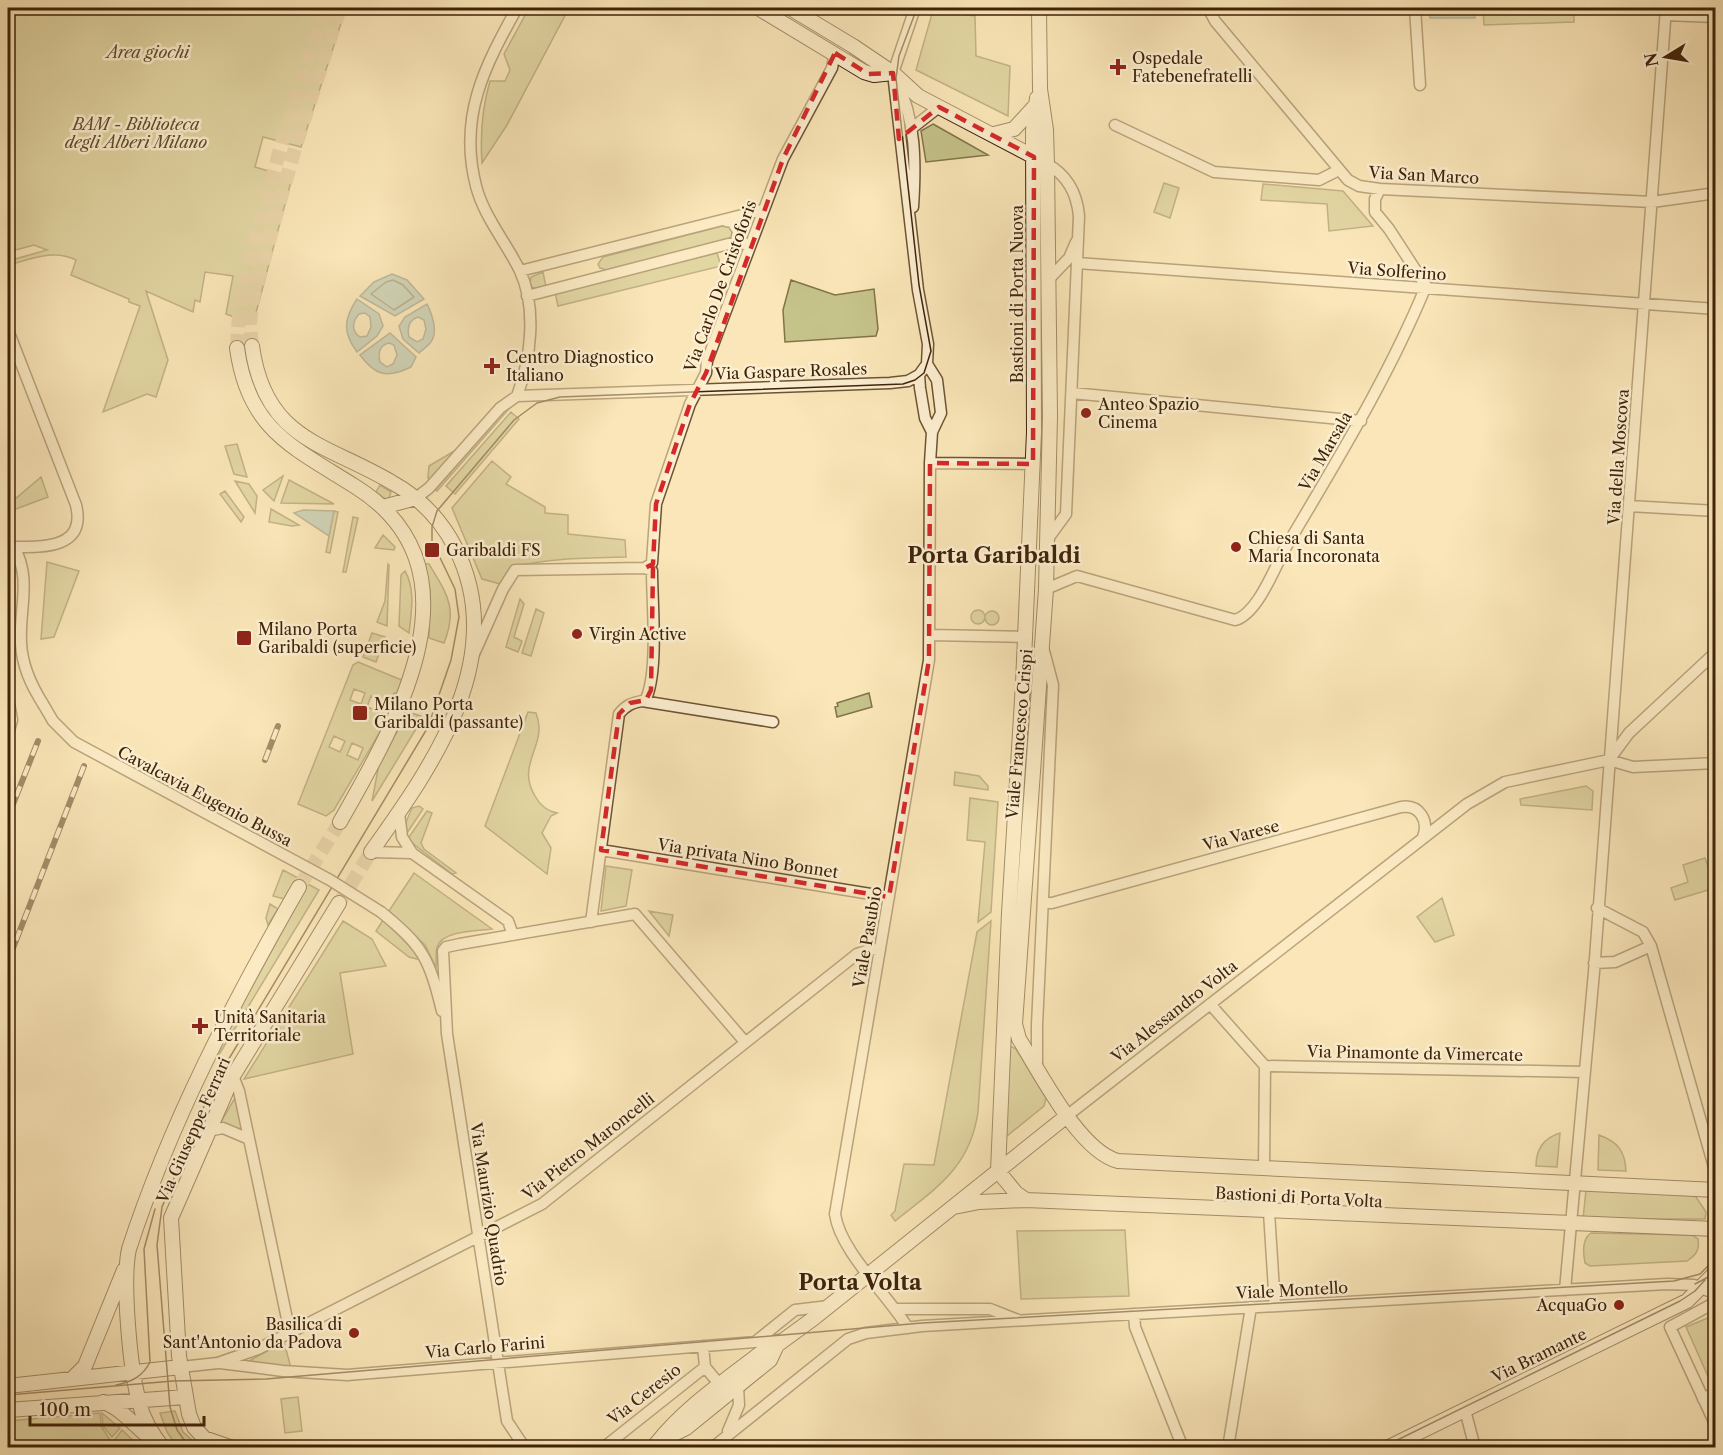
<svg xmlns="http://www.w3.org/2000/svg" width="1723" height="1455" viewBox="0 0 1723 1455" font-family="'Libre Caslon Text',serif">
	<style>
		.green { fill: #c5c38a; stroke: #827349; stroke-width: 1.5; fill-rule: evenodd }
		.water { fill: #a1beb7; stroke: #7a8071; stroke-width: 1.5; fill-rule: evenodd }
		.lines { fill: none; stroke-linecap: round; stroke-linejoin: round }
		.shore { stroke: #707060; stroke-width: 1.5 }
		.secondary-tunnel { stroke: #d5bf95; stroke-width: 14; stroke-dasharray: 14 7; stroke-linecap: butt }
		.street-casing { stroke: #6e5434; stroke-width: 13 }
		.secondary-casing { stroke: #3f2308; stroke-width: 16 }
		.street { stroke: #fcefd1; stroke-width: 10 }
		.secondary { stroke: #fcefd1; stroke-width: 14 }
		.tram { stroke: #3f2308; stroke-width: 1.5 }
		.rail-casing { stroke: #3f2308; stroke-width: 6 }
		.rail { stroke: #fcefd1; stroke-width: 4; stroke-dasharray: 11; stroke-linecap: butt }
		.street-bridge-casing { stroke: #6e5434; stroke-width: 13; stroke-linecap: butt }
		.street-bridge { stroke: #fcefd1; stroke-width: 10 }
		.marked { fill: none; stroke: #d62828; stroke-width: 4.5; stroke-dasharray: 12 8; stroke-linejoin: round }
		.poi-dot { fill: #8f2418; stroke: #fcefd1; stroke-width: 2 }
		.labels { text-anchor: middle; stroke-width: 5; stroke-linejoin: round; paint-order: stroke }
		.park-label { font-size: 16px; font-style: italic; fill: #604b28; stroke: #fcefd1 }
		.poi-label { font-size: 16px; fill: #3f2308; stroke: #fcefd1; text-anchor: start }
		.street-label { font-size: 16px; fill: #3f2308; stroke: #fcefd1 }
		.district-label { font-size: 22px; font-weight: bold; fill: #3f2308; stroke: #fcefd1 }
	</style>
	<rect width="100%" height="100%" fill="#fae6b8"/>
	<filter id="stains"><feTurbulence type="fractalNoise" baseFrequency=".00333" numOctaves="4"/><feColorMatrix values="0 0 0 0 .2 0 0 0 0 .09 0 0 0 0 .02 0 0 0 .5 -.17"/></filter>
	<radialGradient id="worn" r=".72"><stop offset=".6" stop-color="#630" stop-opacity="0"/><stop offset="1" stop-color="#630" stop-opacity=".3"/></radialGradient>
	<path class="green" d="M 8,8 L 346,8 L 301,147 L 263,137 L 255,167 L 292,178 L 254,320 L 246,318 L 245,321 L 226,314 L 233,276 L 205,272 L 200,302 L 195,300 L 193,312 L 146,291 L 168,360 L 156,397 L 147,394 L 103,412 L 140,306 L 129,302 L 129,299 L 71,275 L 76,260 C 53,249 32,259 9,265 L 8,261 L 47,250 L 34,245 L 8,252 L 8,120 L 13,118 L 8,104 Z
		M 529,8 L 569,8 L 507,125 L 482,163 C 480,134 482,108 490,81 L 505,81 L 510,70 L 504,54 Z
		M 1483,8 L 1574,8 L 1574,22 L 1484,25 Z
		M 933,10 L 975,16 L 976,56 L 1010,66 L 1008,116 L 916,70 Z
		M 933,124 L 988,155 L 926,162 L 921,131 Z
		M 1164,183 L 1179,188 L 1170,218 L 1154,212 Z
		M 1263,184 L 1343,191 L 1373,226 L 1329,231 L 1327,204 L 1261,200 Z
		M 726,225 L 733,230 L 732,238 L 607,270 L 600,268 L 598,264 L 603,257 Z
		M 717,253 L 721,266 L 558,306 L 555,292 Z
		M 543,272 L 546,287 L 533,288 L 530,284 L 531,277 Z
		M 791,280 L 835,295 L 874,289 L 878,329 L 876,336 L 785,342 L 783,310 Z
		M 514,403 L 437,491 L 435,490 L 507,408 Z
		M 511,412 L 519,419 L 455,494 L 446,486 Z
		M 237,444 L 247,477 L 234,474 L 225,446 Z
		M 456,450 L 433,481 L 428,478 L 429,466 Z
		M 492,461 L 511,477 L 506,484 L 545,507 L 545,513 L 568,515 L 568,534 L 625,540 L 626,557 C 587,558 549,558 512,567 L 500,584 L 482,579 L 452,508 Z
		M 283,476 L 274,501 L 263,490 Z
		M 41,477 L 48,497 L 8,512 L 8,502 L 15,499 Z
		M 289,480 L 334,504 L 281,503 Z
		M 235,481 L 249,484 L 257,496 L 255,513 Z
		M 380,485 L 391,492 L 388,501 L 376,492 Z
		M 225,491 L 244,517 L 241,522 L 220,494 Z
		M 271,509 L 299,525 L 292,526 L 269,522 Z
		M 334,511 L 338,512 L 330,553 L 326,552 Z
		M 353,517 L 358,518 L 346,572 L 343,572 Z
		M 383,535 L 395,547 L 394,550 L 375,548 Z
		M 47,562 L 79,571 L 54,637 L 41,639 Z
		M 388,564 L 389,565 L 387,626 L 377,622 L 385,601 Z
		M 425,564 L 429,564 C 447,594 458,608 444,643 L 429,638 L 430,593 Z
		M 405,571 C 415,588 412,609 409,633 L 399,626 L 401,575 Z
		M 520,599 L 524,604 L 514,637 L 522,641 L 518,652 L 506,647 Z
		M 536,609 L 544,613 L 531,656 L 522,653 Z
		M971 617a7 7 0 1 1 14 0a7 7 0 1 1-14 0Z
		M985 618a7 7 0 1 1 14 0a7 7 0 1 1-14 0Z
		M 372,633 L 385,637 L 376,662 L 363,657 Z
		M 358,662 L 404,681 L 400,695 L 394,693 L 391,700 L 397,703 L 334,810 L 326,816 L 298,804 L 353,665 ZM 354,689 L 365,693 L 361,704 L 350,700 ZM 371,696 L 382,700 L 378,711 L 367,707 ZM 334,736 L 345,741 L 340,752 L 329,747 ZM 352,743 L 363,748 L 358,760 L 347,755 Z
		M 869,693 L 872,707 L 837,717 L 835,707 L 838,706 L 837,703 Z
		M 408,712 L 421,716 L 416,729 L 372,801 L 379,764 Z
		M 528,712 L 536,713 C 549,745 515,763 535,796 C 540,805 546,811 557,813 L 551,816 L 542,833 L 551,848 L 547,874 L 485,826 Z
		M 955,772 L 979,776 L 988,786 L 988,790 L 954,785 Z
		M 1586,786 L 1593,791 L 1592,810 L 1521,805 L 1520,799 Z
		M 970,798 L 998,802 L 991,912 L 978,922 L 985,842 L 967,840 Z
		M 419,806 L 423,809 L 407,833 L 406,822 L 412,808 Z
		M 427,811 L 432,813 L 421,843 L 424,849 L 456,873 L 452,874 L 411,842 L 409,837 Z
		M 1705,858 L 1711,875 L 1715,874 L 1715,888 L 1675,900 L 1671,888 L 1688,882 L 1683,865 Z
		M 606,866 L 632,870 L 626,906 L 601,911 Z
		M 283,870 L 298,878 L 284,899 L 273,896 Z
		M 414,873 L 492,929 C 477,931 443,930 437,947 C 435,953 437,960 436,967 L 425,945 L 389,911 Z
		M 308,884 L 319,890 L 217,1058 L 214,1057 Z
		M 1442,898 L 1454,935 L 1435,942 L 1417,917 Z
		M 270,904 L 278,909 L 268,925 L 266,918 Z
		M 649,911 L 673,915 L 669,936 Z
		M 383,920 L 411,947 L 421,960 L 409,957 L 376,931 Z
		M 343,921 L 372,939 L 386,966 L 340,973 L 353,1054 L 244,1079 Z
		M 991,921 L 978,1112 C 970,1168 936,1188 895,1221 L 891,1215 L 895,1211 L 904,1164 L 934,1165 L 977,932 Z
		M 1010,1046 L 1016,1049 L 1046,1098 L 1044,1106 L 1002,1140 Z
		M 235,1098 L 242,1125 L 242,1129 L 219,1125 Z
		M 1560,1133 L 1557,1167 L 1536,1166 C 1536,1150 1544,1138 1560,1133 Z
		M 1599,1135 C 1618,1142 1625,1151 1626,1171 L 1598,1170 Z
		M 1586,1190 L 1692,1191 L 1706,1212 L 1705,1219 L 1583,1219 Z
		M 1125,1230 L 1129,1296 L 1021,1299 L 1017,1231 Z
		M 1591,1233 L 1692,1235 L 1698,1239 C 1700,1250 1696,1255 1687,1261 L 1590,1266 L 1585,1263 C 1583,1253 1582,1239 1591,1233 Z
		M 1715,1315 L 1715,1381 L 1711,1383 L 1686,1327 Z
		M 284,1342 L 291,1368 L 247,1362 Z
		M 298,1397 L 302,1431 L 285,1433 L 281,1399 Z
		M 175,1411 L 183,1432 L 200,1447 L 177,1447 L 167,1432 L 160,1413 Z
		M 100,1413 L 101,1426 L 110,1440 L 104,1447 L 8,1447 L 8,1421 Z
		M 102,1413 L 120,1428 L 112,1437 L 103,1426 Z
		M 122,1430 L 140,1447 L 109,1447 Z"/>
	<path class="water" d="M 1429,8 L 1474,8 L 1475,18 L 1430,18 Z
		M 392,274 L 407,280 L 424,299 L 395,316 L 360,296 L 374,282 Z
		M 357,299 L 379,314 L 383,326 L 377,336 L 357,352 C 343,333 343,320 357,299 ZM 365,313 L 370,317 L 371,327 L 367,336 L 360,337 C 351,331 352,322 359,314 Z
		M 427,304 C 432,314 439,333 430,343 C 428,346 423,349 419,353 L 403,339 L 399,326 L 405,317 ZM 418,317 L 424,320 L 426,329 L 423,339 L 417,342 L 409,337 C 407,328 409,320 418,317 Z
		M 390,333 L 416,357 L 411,367 C 386,379 375,375 360,355 ZM 389,343 L 394,345 L 397,355 L 393,364 L 387,367 L 380,362 C 378,354 379,345 389,343 Z
		M 303,510 L 334,511 L 329,536 L 294,513 Z"/>
	<g class="lines">
		<path class="shore" d="M 393,280 L 403,285 L 414,297 L 394,310 L 371,294 L 386,282 Z"/>
		<path class="secondary-tunnel" d="M 252,346 L 250,323 L 253,298 L 296,145 L 340,8
			M 237,348 L 240,297 L 282,142 L 324,8
			M 299,887 L 340,822
			M 339,903 L 371,852"/>
		<g class="street-casing">
			<path id="street" d="M 517,8 C 485,66 458,116 476,186 C 484,217 506,242 520,271 C 537,308 531,359 517,396
				M 915,8 L 893,73 L 918,290 L 928,344 L 927,364 L 919,375 L 920,388 L 925,418 L 932,432
				M 1208,8 L 1215,21 L 1348,180 L 1359,186 L 1380,189 L 1652,202 L 1716,193
				M 1415,8 L 1420,85
				M 1665,15 L 1716,17
				M 896,79 C 916,120 916,162 913,207
				M 1115,125 L 1214,172 L 1319,180 L 1339,170
				M 911,129 L 939,107
				M 1380,189 L 1375,199 L 1375,212 L 1389,229 L 1426,286
				M 726,221 L 732,222 L 738,231 L 736,242
				M 1077,263 L 1716,309
				M 520,271 L 762,210
				M 1048,280 L 1069,258 L 1076,242
				M 527,296 L 736,242 L 741,241 L 749,247
				M 8,330 L 76,505 C 87,551 38,547 8,547
				M 1072,393 L 1361,421
				M 930,463 L 1033,464
				M 416,498 L 429,488 L 500,408 L 517,396 L 890,383 L 908,381 L 919,375
				M 1629,506 L 1716,511
				M 1047,540 L 1066,514 L 1079,216 C 1077,194 1067,175 1047,164
				M 14,547 C 32,578 19,609 21,643 C 22,666 31,685 43,704
				M 645,568 L 652,571 C 652,605 659,673 645,701
				M 1046,589 L 1077,576 L 1235,620 C 1258,614 1275,566 1286,547 C 1336,462 1388,378 1426,286
				M 931,635 L 1025,637
				M 474,654 L 503,589 L 515,570 L 645,568 L 652,563 L 656,504 L 690,404 L 706,373 L 707,361 L 783,159 L 832,68 L 835,53
				M 8,698 L 12,720 L 8,734
				M 1609,760 L 1629,733 L 1716,652
				M 1609,760 L 1633,767 L 1716,763
				M 399,813 L 402,837 L 412,853 L 508,921 L 513,935
				M 601,850 L 889,897
				M 371,852 L 412,853
				M 1043,903 L 1052,903 L 1401,807 C 1420,804 1429,821 1423,837
				M 1597,908 L 1643,932 L 1651,946 L 1716,1174
				M 381,912 C 423,946 429,958 442,1011
				M 591,922 L 619,714 C 626,705 632,703 642,701 L 773,722
				M 1594,963 L 1615,962 L 1651,946
				M 1210,1004 L 1265,1066 L 1264,1169
				M 1265,1066 L 1585,1072
				M 1037,1069 L 1037,1025 L 1053,685 L 1044,651
				M 233,1076 L 239,1091 L 290,1333
				M 1068,1115 L 1467,804 L 1505,782 L 1609,760
				M 208,1131 L 223,1128 L 249,1139
				M 1269,1212 L 1275,1306
				M 1565,1290 L 1594,972 L 1666,8
				M 1716,1302 L 1670,1327 L 1716,1426
				M 897,1309 L 990,1309 L 1018,1320
				M 1134,1314 L 1135,1327 L 1183,1448
				M 908,1328 C 887,1294 840,1251 835,1214 L 929,660 L 930,463 L 932,432 L 941,413 L 937,380 L 927,364
				M 755,1342 L 795,1310 L 829,1306
				M 703,1346 L 705,1367 L 720,1385
				M 220,1363 L 283,1371 L 347,1375 L 779,1340
				M 181,1367 L 218,1363 L 258,1349 L 542,1204 L 857,954 L 872,949 L 880,950
				M 1703,1399 L 1716,1392
				M 1465,1410 L 1475,1448
				M 728,1431 L 739,1405 L 738,1386
				M 525,1448 L 507,1421 L 447,1034 L 443,951 L 446,947 L 460,944 L 635,914 L 745,1042
				M 603,1448 L 705,1367
				M 712,1448 L 848,1339 L 866,1333 L 922,1326 L 1667,1284 L 1694,1285 L 1716,1294
				M 1228,1448 L 1251,1307"/>
		</g>
		<g class="secondary-casing">
			<path id="secondary" d="M 758,8 L 864,72 L 874,75 L 893,73
				M 790,8 L 853,46 L 893,73 L 918,96 L 1040,160
				M 1039,8 L 1040,89 L 1046,130 L 1047,164 L 1050,416 L 1046,589 L 1015,1024 L 1019,1039 C 1040,1072 1079,1151 1118,1161 L 1716,1190
				M 994,134 L 1014,129 L 1035,106
				M 252,346 C 265,441 326,443 393,483 C 420,498 441,520 455,547 C 511,656 433,765 371,852
				M 237,348 C 248,430 293,447 356,487 C 487,570 396,723 340,822
				M 383,507 L 416,498
				M 998,1171 L 1009,913 L 1023,683 L 1034,432 L 1033,130 L 1037,98
				M 998,1171 L 1016,1193 L 1026,1200
				M 1716,1204 L 1716,1224
				M 954,1207 L 979,1202 L 1026,1200 L 1716,1229
				M 73,1378 L 85,1366 L 124,1270
				M 8,1386 L 181,1367
				M 103,1402 C 123,1408 138,1431 156,1442
				M 8,1410 L 185,1397
				M 662,1440 L 686,1428 L 770,1360 L 777,1345
				M 656,1444 C 686,1406 729,1378 767,1348 L 777,1345 L 814,1318 L 1068,1115
				M 163,1448 C 152,1434 143,1419 139,1402 C 130,1369 122,1281 129,1249 C 170,1123 233,1002 299,887
				M 233,1448 L 204,1438 L 194,1427 L 189,1414 L 179,1356 L 171,1218 L 233,1076 L 339,903
				M 1387,1448 L 1687,1301 L 1716,1272"/>
		</g>
		<use href="#street" class="street"/>
		<use href="#secondary" class="secondary"/>
		<path class="tram" d="M 1695,1284 L 1716,1273
			M 116,1385 C 132,1382 143,1376 150,1362 L 144,1249 L 155,1209
			M 8,1395 L 173,1381 L 266,1379 L 922,1323 L 1674,1281 L 1700,1274 L 1716,1258
			M 190,1448 L 177,1430 L 170,1407 L 157,1245 L 162,1207 L 212,1087 L 428,727 L 451,660 L 459,617 L 455,589 L 432,541 L 432,527 L 437,511 L 514,420 L 537,403 L 560,397 L 903,384 L 915,380 L 924,373 L 931,351 L 919,285 L 896,78 L 899,56 L 917,8
			M 1381,1448 L 1680,1301 L 1695,1291 L 1705,1280"/>
		<g class="rail-casing">
			<path id="rail" d="M 265,760 L 278,726
				M 8,817 L 38,741
				M 8,961 L 84,766"/>
		</g>
		<use href="#rail" class="rail"/>
		<g class="street-bridge-casing">
			<path id="street-bridge" d="M 43,704 L 53,721 L 74,742 L 330,880 L 381,912"/>
		</g>
		<use href="#street-bridge" class="street-bridge"/>
	</g>
	<path d="M0 0H1723V1455H0ZM 835,53 L 868,74 L 893,73 L 899,139 L 939,107 L 1034,157 L 1033,464 L 930,463 L 929,660 L 889,897 L 601,850 L 619,714 L 630,703 L 646,700 L 651,690 L 653,568 L 645,568 L 653,564 L 656,504 L 690,404 L 706,373 L 783,159 Z" fill="#fae6b8" fill-opacity=".55" fill-rule="evenodd"/>
	<path class="marked" d="M 835,53 L 868,74 L 893,73 L 899,139 L 939,107 L 1034,157 L 1033,464 L 930,463 L 929,660 L 889,897 L 601,850 L 619,714 L 630,703 L 646,700 L 651,690 L 653,568 L 645,568 L 653,564 L 656,504 L 690,404 L 706,373 L 783,159 Z"/>
	<g class="poi-dot">
		<path d="M1115 58h6v6h6v6h-6v6h-6v-6h-6v-6h6z"/>
		<path d="M489 357h6v6h6v6h-6v6h-6v-6h-6v-6h6z"/>
		<circle cx="1086" cy="413" r="6"/>
		<circle cx="1236" cy="547" r="6"/>
		<rect x="424" y="542" width="16" height="16" rx="3"/>
		<circle cx="577" cy="634" r="6"/>
		<rect x="236" y="630" width="16" height="16" rx="3"/>
		<rect x="352" y="705" width="16" height="16" rx="3"/>
		<path d="M197 1017h6v6h6v6h-6v6h-6v-6h-6v-6h6z"/>
		<circle cx="1619" cy="1305" r="6"/>
		<circle cx="354" cy="1333" r="6"/>
	</g>
	<g class="labels">
		<g class="park-label">
			<text x="148" y="58">Area giochi</text>
			<text x="136" y="130">BAM - Biblioteca<tspan x="136" dy="18">degli Alberi Milano</tspan></text>
		</g>
		<g class="poi-label">
			<text x="1132" y="64">Ospedale<tspan x="1132" dy="18">Fatebenefratelli</tspan></text>
			<text x="506" y="363">Centro Diagnostico<tspan x="506" dy="18">Italiano</tspan></text>
			<text x="1098" y="410">Anteo Spazio<tspan x="1098" dy="18">Cinema</tspan></text>
			<text x="1248" y="544">Chiesa di Santa<tspan x="1248" dy="18">Maria Incoronata</tspan></text>
			<text x="446" y="556">Garibaldi FS</text>
			<text x="258" y="635">Milano Porta<tspan x="258" dy="18">Garibaldi (superficie)</tspan></text>
			<text x="589" y="640">Virgin Active</text>
			<text x="374" y="710">Milano Porta<tspan x="374" dy="18">Garibaldi (passante)</tspan></text>
			<text x="214" y="1023">Unità Sanitaria<tspan x="214" dy="18">Territoriale</tspan></text>
			<text x="1607" y="1311" text-anchor="end">AcquaGo</text>
			<text x="342" y="1330" text-anchor="end">Basilica di<tspan x="342" dy="18">Sant'Antonio da Padova</tspan></text>
		</g>
		<g class="street-label">
			<text transform="translate(1424 175) rotate(3)" y="6">Via San Marco</text>
			<text transform="translate(1397 271) rotate(4)" y="6">Via Solferino</text>
			<text transform="translate(720 286) rotate(-70)" y="6">Via Carlo De Cristoforis</text>
			<text transform="translate(1017 294) rotate(-90)" y="6">Bastioni di Porta Nuova</text>
			<text transform="translate(791 371) rotate(-2)" y="6">Via Gaspare Rosales</text>
			<text transform="translate(1325 451) rotate(-60)" y="6">Via Marsala</text>
			<text transform="translate(1618 457) rotate(-86)" y="6">Via della Moscova</text>
			<text transform="translate(1019 734) rotate(-85)" y="6">Viale Francesco Crispi</text>
			<text transform="translate(205 796) rotate(28)" y="6">Cavalcavia Eugenio Bussa</text>
			<text transform="translate(1241 835) rotate(-15)" y="6">Via Varese</text>
			<text transform="translate(748 858) rotate(9)" y="6">Via privata Nino Bonnet</text>
			<text transform="translate(867 937) rotate(-80)" y="6">Viale Pasubio</text>
			<text transform="translate(1174 1011) rotate(-38)" y="6">Via Alessandro Volta</text>
			<text transform="translate(1415 1053) rotate(1)" y="6">Via Pinamonte da Vimercate</text>
			<text transform="translate(193 1130) rotate(-66)" y="6">Via Giuseppe Ferrari</text>
			<text transform="translate(588 1146) rotate(-38)" y="6">Via Pietro Maroncelli</text>
			<text transform="translate(1299 1197) rotate(3)" y="6">Bastioni di Porta Volta</text>
			<text transform="translate(489 1204) rotate(81)" y="6">Via Maurizio Quadrio</text>
			<text transform="translate(1292 1290) rotate(-3)" y="6">Viale Montello</text>
			<text transform="translate(485 1347) rotate(-5)" y="6">Via Carlo Farini</text>
			<text transform="translate(1539 1355) rotate(-26)" y="6">Via Bramante</text>
			<text transform="translate(644 1394) rotate(-38)" y="6">Via Ceresio</text>
		</g>
		<g class="district-label">
			<text x="994" y="563">Porta Garibaldi</text>
			<text x="860" y="1290">Porta Volta</text>
		</g>
	</g>
	<rect width="1723" height="1455" fill="none" stroke="#fae6b8" stroke-width="30"/>
	<rect x="9" y="9" width="1705" height="1437" fill="none" stroke="#3f2308" stroke-width="3"/>
	<rect x="15" y="15" width="1693" height="1425" fill="none" stroke="#3f2308" stroke-width="1.5"/>
	<g transform="translate(1666 57) rotate(259)" stroke="#fcefd1" stroke-width="4.5" paint-order="stroke">
	<path d="M0-4.5L10 22L0 15L-10 22Z" fill="#3f2308"/>
	<text y="-9" font-size="16" font-weight="bold" text-anchor="middle" fill="#3f2308">N</text>
	</g>
	<path d="M30 1416v9h174v-9" fill="none" stroke="#3f2308" stroke-width="3"/>
	<text x="39" y="1416" font-size="18" fill="#3f2308" stroke="#fcefd1" stroke-width="4.5" paint-order="stroke">100 m</text>
	<rect width="100%" height="100%" filter="url(#stains)"/>
	<rect width="100%" height="100%" fill="url(#worn)"/>
</svg>
